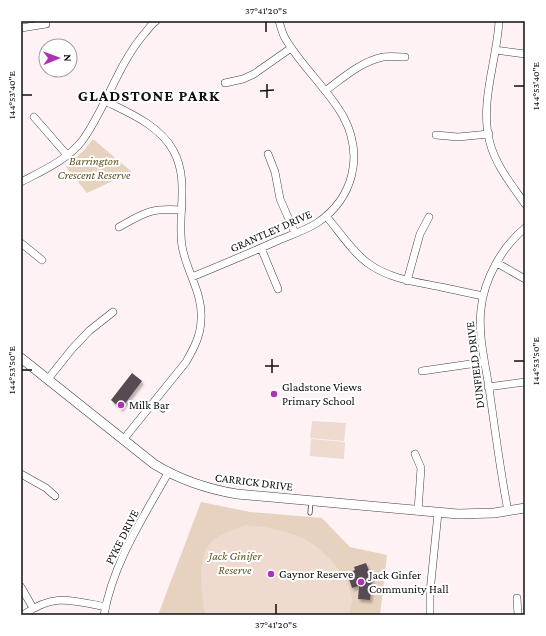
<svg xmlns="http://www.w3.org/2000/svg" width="546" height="636" viewBox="0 0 546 636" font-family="'Crimson Pro',serif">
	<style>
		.green { fill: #e6d2be }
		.pitch { fill: #eedacf }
		.building { fill: #574c53; filter: url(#shadow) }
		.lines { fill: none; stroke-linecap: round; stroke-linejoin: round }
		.service-casing { stroke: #424242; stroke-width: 5 }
		.minor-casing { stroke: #424242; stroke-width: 8 }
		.tertiary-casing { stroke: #424242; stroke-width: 10 }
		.service { stroke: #fff; stroke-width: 3.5 }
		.minor { stroke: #fff; stroke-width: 7 }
		.tertiary { stroke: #fff; stroke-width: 9 }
		.ticks { fill: none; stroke: #0f0f0f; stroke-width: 1.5 }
		.poi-dot { fill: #af31b5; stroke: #fff; stroke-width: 1.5 }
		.labels { text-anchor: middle; stroke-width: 4; stroke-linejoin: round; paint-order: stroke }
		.park-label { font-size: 12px; font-style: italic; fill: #625624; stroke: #fff }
		.street-label { font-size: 12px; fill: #0f0f0f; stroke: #fff }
		.poi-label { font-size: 12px; fill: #0f0f0f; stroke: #fff; text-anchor: start }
		.district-label { font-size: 16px; font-weight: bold; letter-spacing: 1px; fill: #0f0f0f; stroke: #fff }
		.neatline { fill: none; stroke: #0f0f0f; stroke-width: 1.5 }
		.ticks-label { font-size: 10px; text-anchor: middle; fill: #0f0f0f }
	</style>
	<defs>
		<filter id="shadow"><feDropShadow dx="2" dy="3" stdDeviation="1" flood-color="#0004"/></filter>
	</defs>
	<rect width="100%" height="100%" fill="#fef2f5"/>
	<path class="green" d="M 93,139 L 132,172 L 87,193 L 66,167 L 85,149 Z
		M 201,502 L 250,512 L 322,518 L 350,547 L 387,555 L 380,615 L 158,615 Z"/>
	<path class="pitch" d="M 312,421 L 346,423 L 344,441 L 310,438 Z
		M 311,439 L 345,442 L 344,459 L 310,456 Z
		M 245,525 C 263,526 279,529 296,535 C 318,542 348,574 352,597 C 353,602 350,610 349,615 L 207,615 L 204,610 C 202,591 197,563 208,546 C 214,536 235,529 245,525 Z"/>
	<path class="building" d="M 132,373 L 142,381 L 121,409 L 111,400 Z
		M 366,563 L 372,578 L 370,600 L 358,599 L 359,586 L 352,588 L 347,573 L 355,570 L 354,567 Z"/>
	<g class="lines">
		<g class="service-casing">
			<path id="service" d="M 153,402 L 163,410
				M 310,513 L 311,501"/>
		</g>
		<g class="minor-casing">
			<path id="minor" d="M 499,21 C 497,61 479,103 490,143 C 496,166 512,185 525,204
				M 21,28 L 46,24
				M 495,50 L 525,54
				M 225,83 L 243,79 L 254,74 L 291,48
				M 325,91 C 343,78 360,62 383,57 C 390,56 398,57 405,57
				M 105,101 C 129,113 159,125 173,150 C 190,180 177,214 182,246 C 186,271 203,293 201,319 C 201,335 194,348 186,362 L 123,440
				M 34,117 L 67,155
				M 436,135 L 458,137 L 489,134
				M 268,154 L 275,172 L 280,199 L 295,233
				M 21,182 C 42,171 67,160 82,141 C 106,108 117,66 144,34 C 148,30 151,24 156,21
				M 326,216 C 339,231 353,253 369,264 C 390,279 416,282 441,287 C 455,290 469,293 483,296
				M 119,227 C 146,212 151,208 182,210
				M 21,243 L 42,260
				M 261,248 L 278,289
				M 497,263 L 525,279
				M 192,277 C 221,265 250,253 279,240 C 291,235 306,230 317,223 C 354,198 364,155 343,116 C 327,88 301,66 285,38 C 282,33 281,27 279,21
				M 407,281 L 420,234 L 429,217
				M 422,371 L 484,362
				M 48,379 L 72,349 L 89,331 L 113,312
				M 488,387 L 525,382
				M 415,454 L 421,468 L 418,511
				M 21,474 L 46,488 L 55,496
				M 508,511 C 500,470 495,429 489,388 C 485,362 478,335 481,309 C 484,279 502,247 525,228
				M 21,587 L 33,608
				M 517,598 L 518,615
				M 23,615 C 54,593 71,600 106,607
				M 104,615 C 113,563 143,518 168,473
				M 430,615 L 430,592 L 438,513"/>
		</g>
		<g class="tertiary-casing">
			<path id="tertiary" d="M 21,358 L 154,464 C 180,480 207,489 237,494 L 458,514 L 494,513 L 525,508"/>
		</g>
		<use href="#service" class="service"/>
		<use href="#minor" class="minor"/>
		<use href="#tertiary" class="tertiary"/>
	</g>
	<path class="ticks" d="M 266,22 L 266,32M 267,84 L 267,98M 514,86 L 524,86M 260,91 L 274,90M 22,95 L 32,95M 272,359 L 272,373M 514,361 L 524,361M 265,366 L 279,366M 22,370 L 32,370M 276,604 L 276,614"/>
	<g class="poi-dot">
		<circle cx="274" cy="394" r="4"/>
		<circle cx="121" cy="405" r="4"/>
		<circle cx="271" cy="574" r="4"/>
		<circle cx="361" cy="582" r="4"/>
	</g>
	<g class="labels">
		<g class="park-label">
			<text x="94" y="165">Barrington<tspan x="94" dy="14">Crescent Reserve</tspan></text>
			<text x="235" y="560">Jack Ginifer<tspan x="235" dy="14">Reserve</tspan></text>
		</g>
		<g class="street-label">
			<text transform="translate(271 231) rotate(-24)" y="4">GRANTLEY DRIVE</text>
			<text transform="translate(475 365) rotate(-97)" y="4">DUNFIELD DRIVE</text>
			<text transform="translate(254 482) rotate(7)" y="4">CARRICK DRIVE</text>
			<text transform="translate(122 537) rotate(-63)" y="4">PYKE DRIVE</text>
		</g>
		<g class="poi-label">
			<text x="282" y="391">Gladstone Views<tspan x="282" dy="14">Primary School</tspan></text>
			<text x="129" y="409">Milk Bar</text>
			<text x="279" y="578">Gaynor Reserve</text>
			<text x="369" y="579">Jack Ginfer<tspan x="369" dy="14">Community Hall</tspan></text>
		</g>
		<g class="district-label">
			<text x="149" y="101">GLADSTONE PARK</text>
		</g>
	</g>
	<rect width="546" height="636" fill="none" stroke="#ffffff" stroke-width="44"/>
	<g transform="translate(58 58) rotate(89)"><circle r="19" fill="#ffffff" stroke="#9f9f9f"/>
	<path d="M0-3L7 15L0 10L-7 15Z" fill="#af31b5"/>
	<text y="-6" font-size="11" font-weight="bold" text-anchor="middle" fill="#0f0f0f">N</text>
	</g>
	<rect x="22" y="22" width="502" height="592" class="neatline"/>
	<g class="ticks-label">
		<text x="266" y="14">37°41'20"S</text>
		<text transform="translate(535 86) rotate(-90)" y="4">144°53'40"E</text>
		<text transform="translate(11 95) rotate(-90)" y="4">144°53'40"E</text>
		<text transform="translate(535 361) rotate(-90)" y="4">144°53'50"E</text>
		<text transform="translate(11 370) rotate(-90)" y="4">144°53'50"E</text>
		<text x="276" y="628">37°41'20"S</text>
	</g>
</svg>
